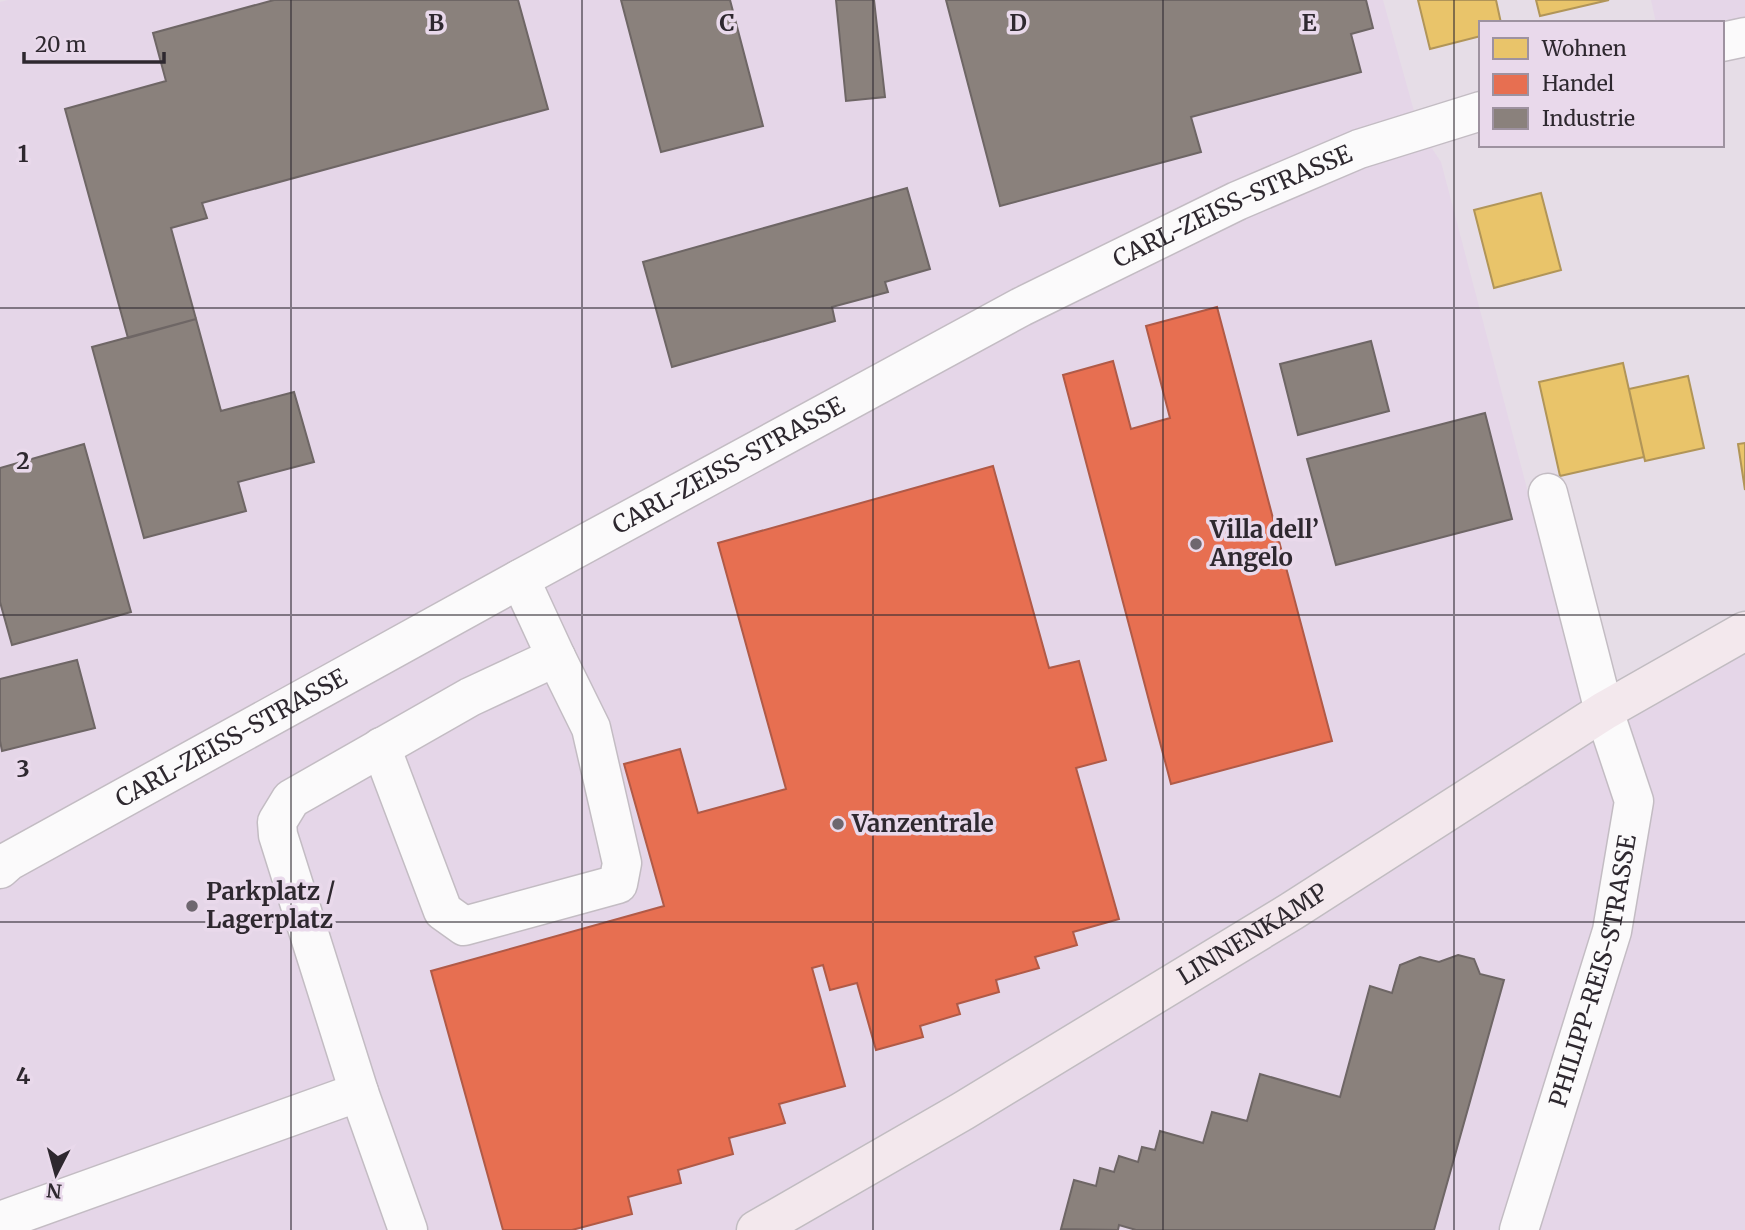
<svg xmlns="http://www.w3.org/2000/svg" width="1745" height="1230" viewBox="0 0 1745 1230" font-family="Merriweather,serif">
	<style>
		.built { fill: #e5d6e8 }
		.homes { fill: #e9c46a; stroke: #b19558; stroke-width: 2 }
		.shops { fill: #e76f51; stroke: #b05a47; stroke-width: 2 }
		.industry { fill: #8a817c; stroke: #6e6665; stroke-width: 2 }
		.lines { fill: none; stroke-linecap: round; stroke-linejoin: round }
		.minor-casing { stroke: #c3bcc3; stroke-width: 41 }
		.major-casing { stroke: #c1bcc1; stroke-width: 41 }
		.minor { stroke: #fbfafb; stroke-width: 38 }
		.major { stroke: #f3e8ed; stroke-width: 38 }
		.grid { fill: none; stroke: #2e282f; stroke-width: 2; stroke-opacity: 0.55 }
		.poi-dot { fill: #6e676f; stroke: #e9d9eb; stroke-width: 2.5 }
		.labels { text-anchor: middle; stroke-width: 7; stroke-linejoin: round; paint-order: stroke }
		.street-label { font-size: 24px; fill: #2e282f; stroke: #e9d9eb }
		.poi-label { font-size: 24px; font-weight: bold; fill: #2e282f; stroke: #e9d9eb; text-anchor: start }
		.grid-label { font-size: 23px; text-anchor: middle; font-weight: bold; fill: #2e282f; stroke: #e9d9eb; stroke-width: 7; stroke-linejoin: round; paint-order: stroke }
	</style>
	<rect width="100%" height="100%" fill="#e6dde7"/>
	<path class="built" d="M 8,0 L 1383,0 L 1419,129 L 1441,162 L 1574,667 L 1604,711 L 1745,631 L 1745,1230 L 0,1230 L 0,2 Z
		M 1651,0 L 1745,0 L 1745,37 L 1722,23 L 1656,23 Z"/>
	<path class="homes" d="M 1418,0 L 1496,0 L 1501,23 L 1481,23 L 1481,36 L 1430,49 Z
		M 1536,0 L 1609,0 L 1540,16 Z
		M 1541,193 L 1561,270 L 1494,288 L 1474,210 Z
		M 1623,363 L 1644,457 L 1560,476 L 1539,382 Z
		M 1688,376 L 1704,448 L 1645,461 L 1629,389 Z
		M 1745,443 L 1745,490 L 1738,444 Z"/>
	<path class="shops" d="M 1217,307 L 1332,741 L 1171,784 L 1063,375 L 1113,361 L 1131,429 L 1170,418 L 1146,326 Z
		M 993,466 L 1049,668 L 1079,661 L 1106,760 L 1076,768 L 1119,919 L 1073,932 L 1077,945 L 1035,957 L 1039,968 L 996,980 L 999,992 L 957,1004 L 960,1014 L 920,1026 L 923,1037 L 876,1050 L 857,983 L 830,990 L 823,965 L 812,968 L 845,1086 L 779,1104 L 785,1123 L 729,1138 L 733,1154 L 678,1170 L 681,1183 L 628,1197 L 632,1214 L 572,1230 L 503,1230 L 431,971 L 664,906 L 624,764 L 680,749 L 698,813 L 786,789 L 718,543 Z"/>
	<path class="industry" d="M 274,0 L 518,0 L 548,109 L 202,203 L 207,218 L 171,228 L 196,319 L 128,338 L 65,109 L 166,81 L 153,33 Z
		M 621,0 L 730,0 L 763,126 L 661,152 Z
		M 836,0 L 874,0 L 885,97 L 846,101 Z
		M 946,0 L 1366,0 L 1373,28 L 1351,34 L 1361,72 L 1191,117 L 1201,152 L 1000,206 Z
		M 907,188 L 930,269 L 885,282 L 888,292 L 832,307 L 835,321 L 672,367 L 643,262 Z
		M 196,319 L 221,411 L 294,392 L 314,462 L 238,482 L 246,511 L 144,538 L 92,347 Z
		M 1371,341 L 1389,411 L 1298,435 L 1280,364 Z
		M 1485,413 L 1512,519 L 1336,565 L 1307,459 Z
		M 84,444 L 131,612 L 12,645 L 0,602 L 0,468 Z
		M 77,660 L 95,728 L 2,751 L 0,741 L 0,679 Z
		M 1458,955 L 1474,959 L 1480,974 L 1504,980 L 1434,1230 L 1136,1230 L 1119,1225 L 1118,1230 L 1061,1229 L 1074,1180 L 1096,1186 L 1100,1168 L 1114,1172 L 1119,1156 L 1138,1162 L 1142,1147 L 1155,1150 L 1160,1131 L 1203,1143 L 1212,1112 L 1247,1121 L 1260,1074 L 1340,1097 L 1370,986 L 1392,993 L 1400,965 L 1420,957 L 1439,962 Z"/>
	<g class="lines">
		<g class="minor-casing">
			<g id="minor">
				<path d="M 1722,42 L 1745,37"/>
				<path d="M 381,747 L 443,911 L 464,926 L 618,884 L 622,863 L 591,728 L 556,657"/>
				<path id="s1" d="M 0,869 L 9,861 L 520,579 L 1021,307 L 1237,201 L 1359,149 L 1481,111"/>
				<path d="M 359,1092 L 408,1230"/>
				<path d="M 0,1221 L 359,1092 L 278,835 L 277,822 L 291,799 L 470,697 L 556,657 L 520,579"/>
				<path id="s2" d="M 1519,1230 L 1612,931 L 1634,801 L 1604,711 L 1548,493"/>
			</g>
		</g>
		<g class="major-casing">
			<g id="major">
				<path id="s3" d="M 756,1230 L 963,1111 L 1292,911 L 1604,711 L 1745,631"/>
			</g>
		</g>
		<use href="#minor" class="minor"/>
		<use href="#major" class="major"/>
	</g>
	<path class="grid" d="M 291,0 L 291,1230M 582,0 L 582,1230M 873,0 L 873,1230M 1163,0 L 1163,1230M 1454,0 L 1454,1230M 0,308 L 1745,308M 0,615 L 1745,615M 0,922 L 1745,922"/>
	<g class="poi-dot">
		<circle cx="1196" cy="544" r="7"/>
		<circle cx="838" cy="824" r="7"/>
		<circle cx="192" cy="906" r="7"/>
	</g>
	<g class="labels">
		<g class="street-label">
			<text dy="8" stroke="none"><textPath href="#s1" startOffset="1400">CARL-ZEISS-STRASSE</textPath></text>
			<text dy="8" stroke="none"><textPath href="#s1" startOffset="833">CARL-ZEISS-STRASSE</textPath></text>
			<text dy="8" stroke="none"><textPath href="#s1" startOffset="266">CARL-ZEISS-STRASSE</textPath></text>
			<text dy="8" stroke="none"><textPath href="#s3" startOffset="578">LINNENKAMP</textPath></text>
			<text dy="8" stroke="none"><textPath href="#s2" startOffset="270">PHILIPP-REIS-STRASSE</textPath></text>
		</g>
		<g class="poi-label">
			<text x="1210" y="538">Villa dell’<tspan x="1210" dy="28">Angelo</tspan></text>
			<text x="852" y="832">Vanzentrale</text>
			<text x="206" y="900">Parkplatz /<tspan x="206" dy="28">Lagerplatz</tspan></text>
		</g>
	</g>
	<g class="grid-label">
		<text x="436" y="31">B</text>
		<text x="727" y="31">C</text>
		<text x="1018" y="31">D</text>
		<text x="1309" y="31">E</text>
		<text x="23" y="162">1</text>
		<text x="23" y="469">2</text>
		<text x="23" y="777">3</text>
		<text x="23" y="1084">4</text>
	</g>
	<rect x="1479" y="21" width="245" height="126" fill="#e9d9eb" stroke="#9e92a0" stroke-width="2"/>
	<rect x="1493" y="38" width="35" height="21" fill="#e9c46a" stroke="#9e92a0" stroke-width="2"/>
	<text x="1542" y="56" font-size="21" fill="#2e282f">Wohnen</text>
	<rect x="1493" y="74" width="35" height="21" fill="#e76f51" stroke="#9e92a0" stroke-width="2"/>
	<text x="1542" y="91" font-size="21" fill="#2e282f">Handel</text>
	<rect x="1493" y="108" width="35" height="21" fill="#8a817c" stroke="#9e92a0" stroke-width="2"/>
	<text x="1542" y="126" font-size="21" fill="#2e282f">Industrie</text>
	<g transform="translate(56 1174) rotate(186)" stroke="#e9d9eb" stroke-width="5" paint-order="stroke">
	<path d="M0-5L12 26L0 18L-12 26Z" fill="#2e282f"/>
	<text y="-10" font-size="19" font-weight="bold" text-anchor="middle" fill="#2e282f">N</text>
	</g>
	<path d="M24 52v10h140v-10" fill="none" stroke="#2e282f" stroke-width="3.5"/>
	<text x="35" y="52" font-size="21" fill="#2e282f" stroke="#e9d9eb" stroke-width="5" paint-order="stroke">20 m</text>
</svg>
